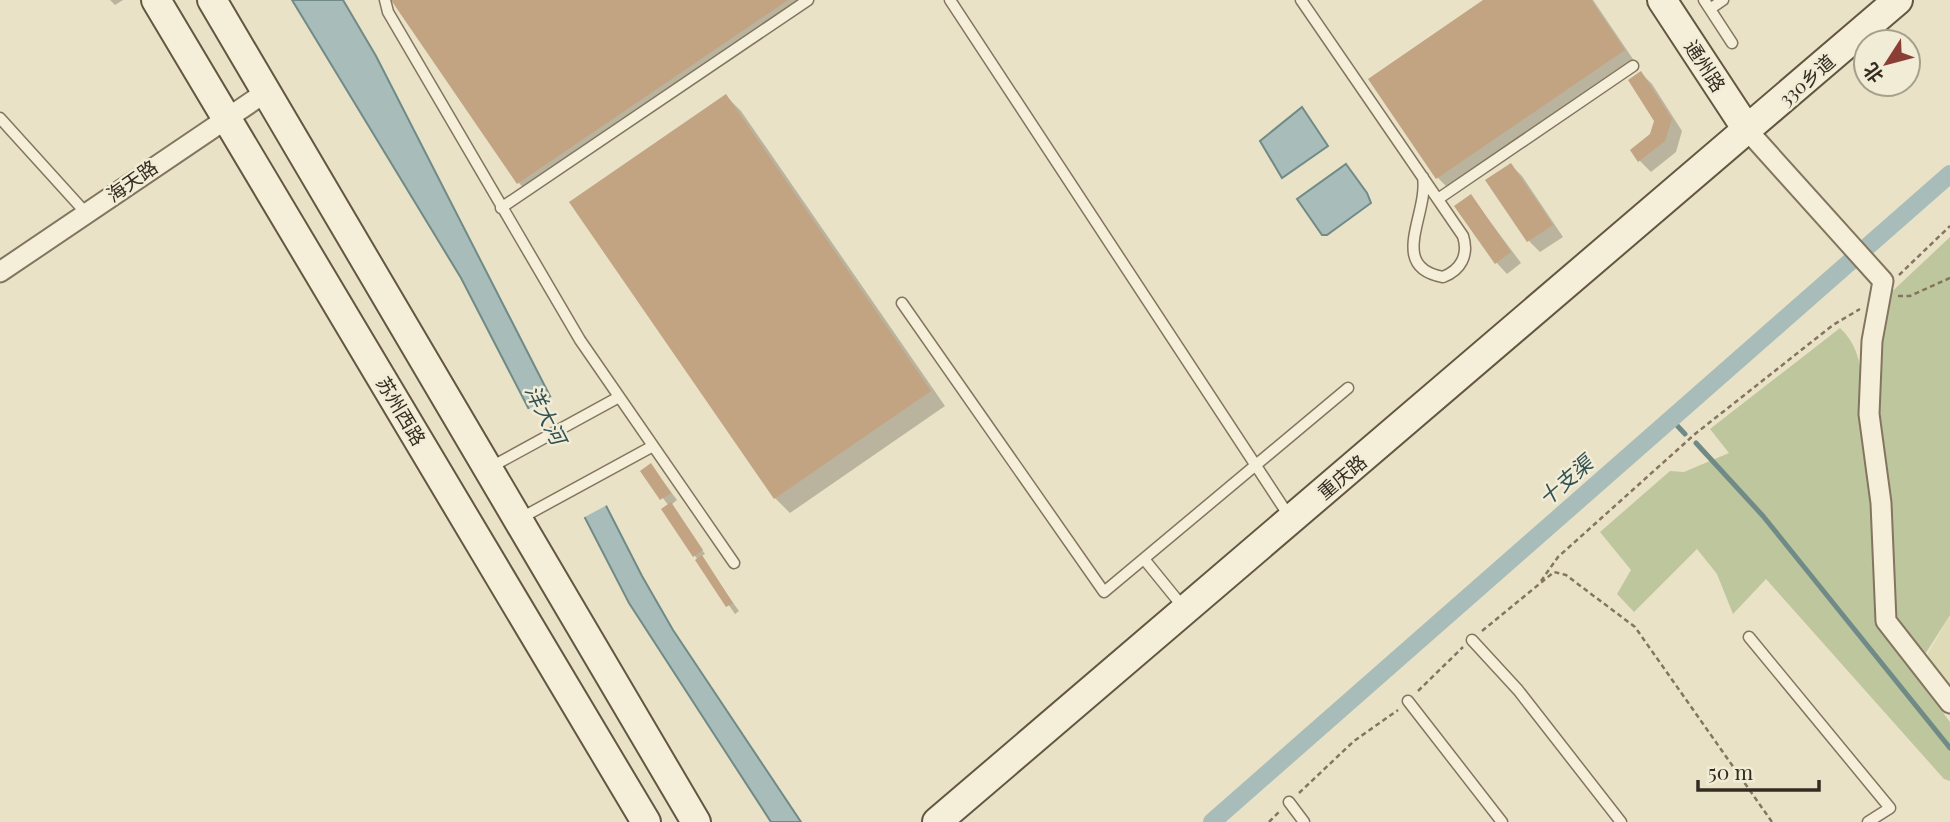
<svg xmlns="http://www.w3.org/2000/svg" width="1950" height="822" viewBox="0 0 1950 822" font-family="'Playfair Display','Noto Sans SC',serif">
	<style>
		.farmland { fill: #dedbb6 }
		.green { fill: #bdc69c }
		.water { fill: #a8bdb9; stroke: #708b87; stroke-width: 2 }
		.pier { fill: #e9e2c7 }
		.shadow { fill: #0003 }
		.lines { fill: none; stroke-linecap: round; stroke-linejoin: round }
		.stream { stroke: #708b87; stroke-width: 5 }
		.canal { stroke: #a8bdb9; stroke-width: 18 }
		.building { fill: #c2a382 }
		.lane-casing { stroke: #83755f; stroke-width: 13 }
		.street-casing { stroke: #83755f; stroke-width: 23 }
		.secondary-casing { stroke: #645742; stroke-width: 32 }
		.path { stroke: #83755f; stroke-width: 2.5; stroke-dasharray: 5 3.5; stroke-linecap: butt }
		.lane { stroke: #f5efda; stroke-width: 10 }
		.street { stroke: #f5efda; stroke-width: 19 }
		.secondary { stroke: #f5efda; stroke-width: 28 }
		.labels { text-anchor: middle; stroke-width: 5; stroke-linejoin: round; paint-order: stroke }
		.street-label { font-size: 19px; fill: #352c21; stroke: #f1ecd6 }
		.water-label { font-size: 21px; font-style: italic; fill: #325153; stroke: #f1ecd6 }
	</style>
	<rect width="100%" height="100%" fill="#e9e2c7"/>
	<path class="farmland" d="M 1950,615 L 1950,693 L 1925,659 Z"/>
	<path class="green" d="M 1950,237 L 1950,615 L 1913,673 L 1950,722 L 1950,781 L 1944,779 L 1766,579 L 1733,614 L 1717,574 L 1697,549 L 1634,612 L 1617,594 L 1631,570 L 1600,532 L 1670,471 L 1684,472 L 1729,453 L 1710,429 L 1840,328 C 1859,346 1863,370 1860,394 L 1874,552 L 1875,593 L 1888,578 L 1873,414 L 1877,337 L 1865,317 Z"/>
	<path class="water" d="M 292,0 L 343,0 L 376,56 L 642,576 L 673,630 L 801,822 L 771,822 L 629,603 L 461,278 Z
		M 1302,107 L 1328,146 L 1282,178 L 1260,141 Z
		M 1346,164 L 1367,193 L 1371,203 L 1327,235 L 1322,235 L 1297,199 Z"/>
	<path class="pier" d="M 553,396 L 609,504 L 581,519 L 525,411 Z"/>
	<path class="shadow" d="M 110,0 L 123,0 L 115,5 Z
		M 394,0 L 815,0 L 530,195 L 519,183 Z
		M 1486,0 L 1593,0 L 1635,62 L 1449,189 L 1438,178 Z
		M 1641,73 L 1652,84 L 1682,131 L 1676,152 L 1651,172 L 1639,160 L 1656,120 Z
		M 726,96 L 741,111 L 945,406 L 790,513 L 775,498 Z
		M 1511,165 L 1522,176 L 1563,237 L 1540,252 L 1529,241 L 1488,180 Z
		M 1471,196 L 1521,263 L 1507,274 L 1496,262 Z
		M 651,465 L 677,500 L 671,505 L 705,554 L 700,557 L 739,611 L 735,614 L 695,556 L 669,506 L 642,471 Z"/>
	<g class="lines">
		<path class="stream" d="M 1671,419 L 1685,434
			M 1696,443 L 1763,516 L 1950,748"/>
		<path class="canal" d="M 1212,822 L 1950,174"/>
	</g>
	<path class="building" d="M 391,0 L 788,0 L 517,184 Z
		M 1483,0 L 1591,0 L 1625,50 L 1436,179 L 1368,79 Z
		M 1641,71 L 1672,119 L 1665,141 L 1638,162 L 1630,150 L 1650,134 L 1654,121 L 1628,80 Z
		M 726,94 L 931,391 L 774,499 L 569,202 Z
		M 1511,163 L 1553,225 L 1527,242 L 1485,180 Z
		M 1471,194 L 1511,252 L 1495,264 L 1454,206 Z
		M 651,463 L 671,493 L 660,500 L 640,471 Z
		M 671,502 L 703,550 L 693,557 L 661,509 Z
		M 702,555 L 733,603 L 726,607 L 695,560 Z"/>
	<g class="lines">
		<g class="lane-casing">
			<path id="lane" d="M 385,0 L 388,12 L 580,340 L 734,563
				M 950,0 L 1289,516
				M 1301,0 L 1463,236 C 1469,255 1461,270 1443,277 C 1387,267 1429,214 1423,177
				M 1704,0 L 1732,43
				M 1710,9 L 1723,0
				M 0,118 L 86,213
				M 1438,199 L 1633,66
				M 501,208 L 808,0
				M 902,303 L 1104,592 L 1348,388
				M 491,467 L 619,397
				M 521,518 L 653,446
				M 1144,559 L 1183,607
				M 1749,637 L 1890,808 L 1868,822
				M 1472,640 L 1518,690 L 1621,822
				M 1408,701 L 1502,822
				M 1289,802 L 1304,822"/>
		</g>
		<g class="street-casing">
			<path id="street" d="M 1748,131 L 1883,281 L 1872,341 L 1869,414 L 1881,503 L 1886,621 L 1950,703
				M 0,272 L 266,92"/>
		</g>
		<g class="secondary-casing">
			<path id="secondary" d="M 156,0 L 646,822
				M 212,0 L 696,822
				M 1662,0 L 1748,131
				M 937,822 L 1898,0"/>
		</g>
		<path class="path" d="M 1899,275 L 1950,226
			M 1898,296 L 1910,296 L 1950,278
			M 1541,581 L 1558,557 L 1695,434 L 1833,325 L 1860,309
			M 1482,631 L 1554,572 L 1566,575 L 1635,627 L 1772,822
			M 1418,691 L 1463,647
			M 1299,793 L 1354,741 L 1398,710
			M 1269,822 L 1279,812"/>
		<use href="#lane" class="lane"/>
		<use href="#street" class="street"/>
		<use href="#secondary" class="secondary"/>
	</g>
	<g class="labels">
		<g class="street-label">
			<text transform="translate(1705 66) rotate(57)" y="7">通州路</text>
			<text transform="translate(1807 80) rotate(-41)" y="7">330乡道</text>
			<text transform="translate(132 181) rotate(-35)" y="7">海天路</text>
			<text transform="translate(401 411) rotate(59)" y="7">苏州西路</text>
			<text transform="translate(1342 477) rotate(-40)" y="7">重庆路</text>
		</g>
		<g class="water-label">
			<text transform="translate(545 415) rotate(63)" y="7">洋大河</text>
			<text transform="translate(1566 481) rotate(-41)" y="7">十支渠</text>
		</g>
	</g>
	<g transform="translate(1887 63) rotate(234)"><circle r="33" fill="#f1ecd6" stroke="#a69f8e" stroke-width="2"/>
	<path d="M0-5L12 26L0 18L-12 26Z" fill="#8a3e36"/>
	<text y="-10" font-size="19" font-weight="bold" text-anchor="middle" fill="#352c21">北</text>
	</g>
	<path d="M1698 780v10h121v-10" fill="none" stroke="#352c21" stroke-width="3.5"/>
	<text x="1708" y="780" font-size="21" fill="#352c21" stroke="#f1ecd6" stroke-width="5" paint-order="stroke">50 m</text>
</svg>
